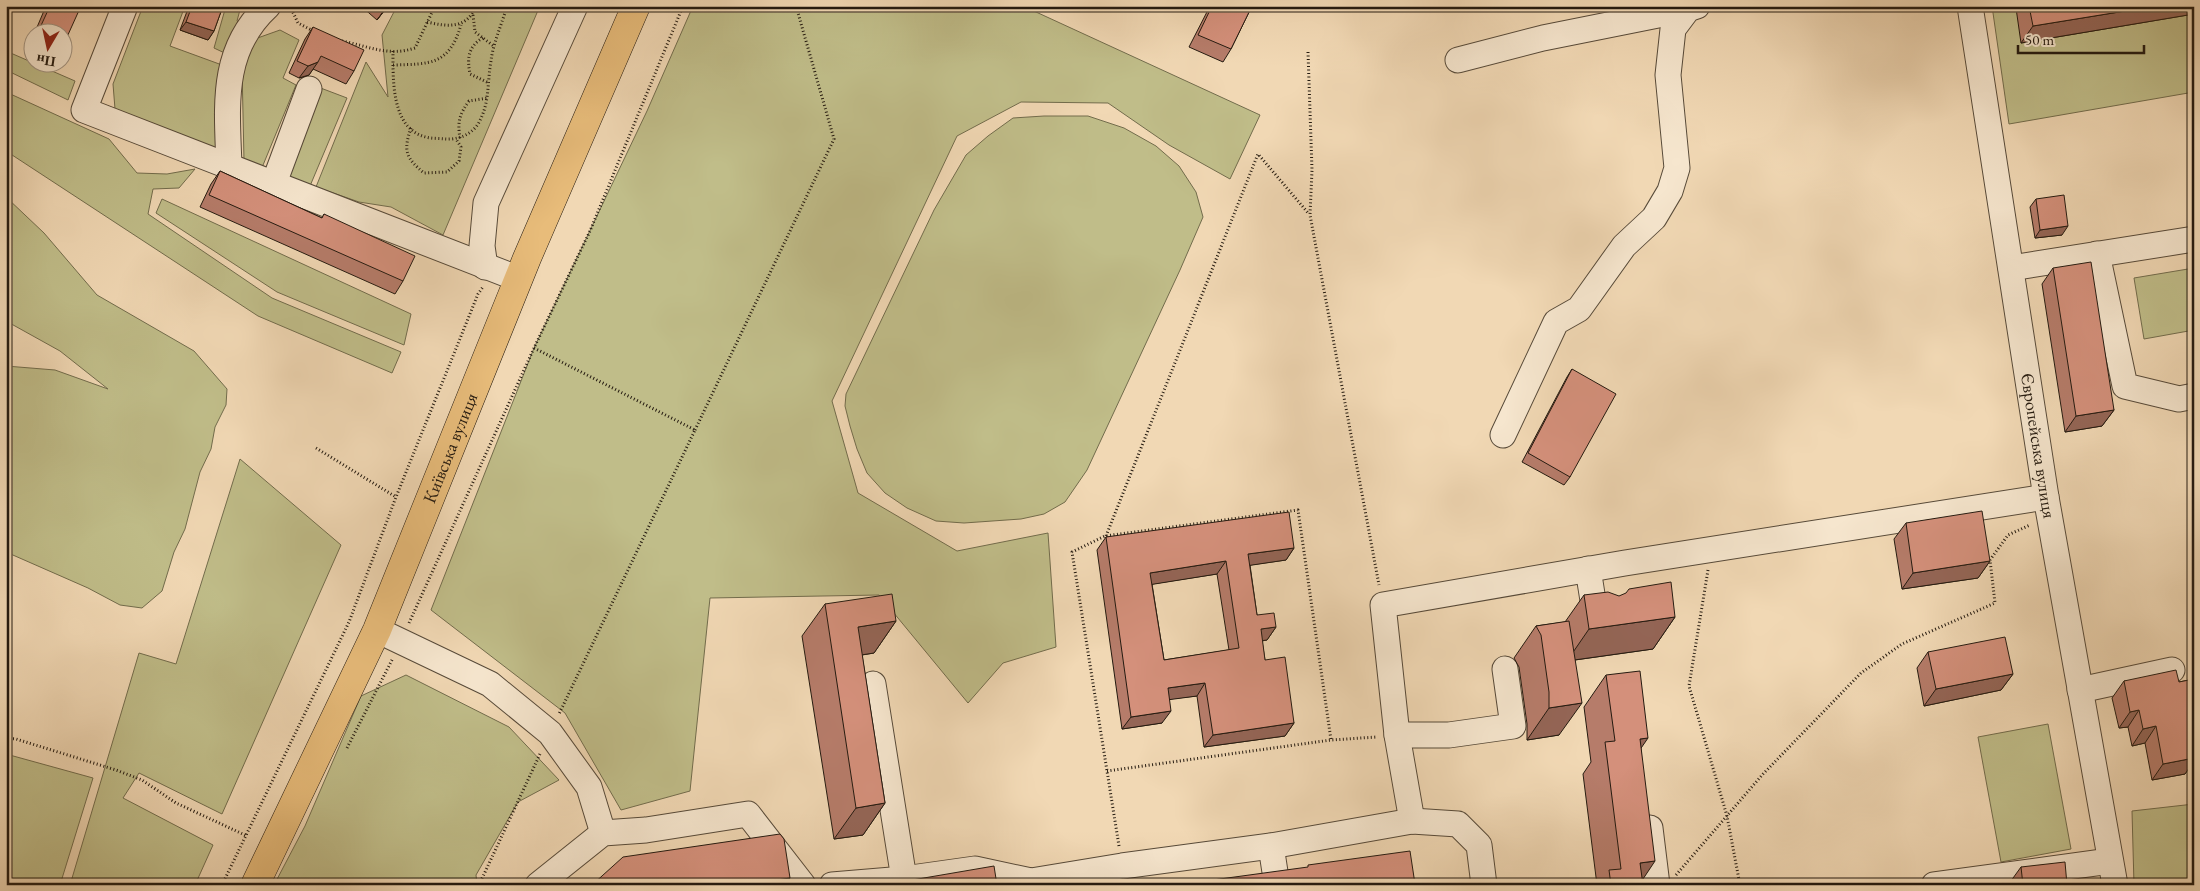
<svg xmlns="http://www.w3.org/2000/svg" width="2200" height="891" viewBox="0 0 2200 891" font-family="'EB Garamond',serif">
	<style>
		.green { fill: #c0bd89; stroke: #726c4c }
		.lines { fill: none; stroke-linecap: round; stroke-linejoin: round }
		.minor-casing { stroke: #574a39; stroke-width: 27 }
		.major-casing { stroke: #241a10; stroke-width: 29 }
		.path { stroke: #241a10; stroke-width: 3; stroke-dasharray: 1 2.5; stroke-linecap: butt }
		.minor { stroke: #f6e6ce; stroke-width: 25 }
		.major { stroke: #e8bc7a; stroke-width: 28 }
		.wall { fill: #b67c6a; stroke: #241a10; fill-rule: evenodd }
		.shaded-wall { fill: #946556; stroke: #241a10 }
		.building { fill: #d4907b; stroke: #241a10; fill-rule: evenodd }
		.labels { text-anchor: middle; stroke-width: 5; stroke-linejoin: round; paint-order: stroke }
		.street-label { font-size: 18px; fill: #241a10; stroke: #f6e6ce }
	</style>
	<rect width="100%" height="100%" fill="#f1d8b4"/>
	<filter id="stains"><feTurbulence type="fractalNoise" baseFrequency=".004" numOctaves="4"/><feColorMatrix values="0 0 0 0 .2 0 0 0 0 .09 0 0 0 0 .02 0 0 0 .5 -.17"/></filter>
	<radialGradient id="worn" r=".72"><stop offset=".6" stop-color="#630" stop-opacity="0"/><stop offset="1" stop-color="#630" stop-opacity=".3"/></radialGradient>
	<path class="green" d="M 143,6 L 185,6 L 170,46 L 222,65 L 219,151 L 115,109 L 113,84 Z
		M 226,6 L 241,6 L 237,21 L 243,27 L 231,56 L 214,48 Z
		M 397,6 L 537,6 L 539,8 L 443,235 L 391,207 L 359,202 L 316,187 L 366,62 L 388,97 L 382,35 Z
		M 693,6 L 1023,6 L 1260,115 L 1230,179 L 1169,145 L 1108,103 L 1021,102 L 957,136 L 832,401 L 858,493 L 957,551 L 1048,533 L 1056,647 L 1003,663 L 968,703 L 879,595 L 710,598 L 690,791 L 621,810 L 565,713 L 431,610 L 534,348 L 647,111 Z
		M 1992,6 L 2194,6 L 2194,92 L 2009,124 Z
		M 280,30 L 299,40 L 283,78 L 296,85 L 261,170 L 244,161 L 242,67 L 252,40 Z
		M 6,51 L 75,81 L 68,100 L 6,70 Z
		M 318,87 L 347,98 L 310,186 L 285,175 Z
		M 6,92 L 109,139 L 137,173 L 167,174 L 195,169 L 179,188 L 153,189 L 148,214 L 272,298 L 401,352 L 392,373 L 258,316 L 6,151 Z
		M 1044,116 L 1088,116 L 1124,128 L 1156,146 L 1179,166 L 1196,192 L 1203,217 L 1180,270 L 1087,470 L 1065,502 L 1044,514 L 1021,519 L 964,523 L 936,521 L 907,508 L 885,493 L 867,473 L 857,449 L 850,426 L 845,406 L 846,394 L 934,210 L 966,155 L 988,136 L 1013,118 Z
		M 6,197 L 44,233 L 97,295 L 194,351 L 227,389 L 226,405 L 215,427 L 211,449 L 200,472 L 185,529 L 174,552 L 162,591 L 142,608 L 120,605 L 88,588 L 6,552 L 6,366 L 55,370 L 108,389 L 60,351 L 6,321 Z
		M 162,199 L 411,314 L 404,345 L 277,292 L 156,213 Z
		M 2194,268 L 2194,330 L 2144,339 L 2134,278 Z
		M 240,459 L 341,545 L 222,814 L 139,773 L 123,798 L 213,845 L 195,885 L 70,885 L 139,653 L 176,664 Z
		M 406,675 L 509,727 L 559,780 L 518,802 L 476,875 L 477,885 L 274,885 L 305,826 L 361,696 Z
		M 2048,724 L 2071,849 L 2001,862 L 1978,737 Z
		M 6,754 L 93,778 L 60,885 L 6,885 Z
		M 2194,804 L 2194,885 L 2134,885 L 2132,811 Z"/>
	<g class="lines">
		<g class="minor-casing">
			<g id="minor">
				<path d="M 125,6 L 84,110 L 519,279"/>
				<path id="s1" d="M 1970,6 L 2046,497 L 2115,885"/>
				<path d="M 1458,60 L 1543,38 L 1688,9"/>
				<path d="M 229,166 C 227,106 220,50 268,6"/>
				<path d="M 274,183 L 309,89"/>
				<path d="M 2097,254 L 2125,386 L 2179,399 L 2194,396"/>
				<path d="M 485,267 L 482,246 L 486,203 L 575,6"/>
				<path d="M 2011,268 L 2194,239"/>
				<path d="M 1503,435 L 1556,322 L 1579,309 L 1624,246 L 1654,218 L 1670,191 L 1677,168 L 1668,75 L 1673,29 L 1688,9 L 1697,6"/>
				<path d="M 1588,569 L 1595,613"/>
				<path d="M 377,630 L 490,684 L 550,733 L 589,787 L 603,833"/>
				<path d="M 873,684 L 904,879"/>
				<path d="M 2080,690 L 2172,670"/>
				<path d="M 1397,735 L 1449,735 L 1513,726 L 1505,669"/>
				<path d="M 1412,821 L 1397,735 L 1383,605 L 1625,563 L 2046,497"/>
				<path d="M 1650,828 L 1657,885"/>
				<path d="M 1271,846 L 1277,885"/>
				<path d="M 538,885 L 603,833 L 646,830 L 748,814 L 803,885"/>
				<path d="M 832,885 L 904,879 L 975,869 L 1031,881 L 1122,866 L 1271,846 L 1412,821 L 1458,824 L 1479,845 L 1484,885"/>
				<path d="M 1934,885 L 2110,861"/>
			</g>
		</g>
		<g class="major-casing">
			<g id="major">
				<path id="s2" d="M 255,885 L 377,630 L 527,258 L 636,6"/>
			</g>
		</g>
		<path class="path" d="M 290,6 L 298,23 L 315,32
			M 473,15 L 475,32 L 495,47
			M 427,22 C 448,27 467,29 476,6
			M 483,38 C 468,46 467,59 470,74 L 489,83
			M 342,41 C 368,46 388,57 415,48 L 435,6
			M 393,51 C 393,79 391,129 426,137 C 432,139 439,138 445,139 C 457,140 471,135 478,124 C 490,104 487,83 491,61 C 493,43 502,24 507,6
			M 1308,52 L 1312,170 L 1310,215 L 1379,585
			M 393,65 C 431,64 449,65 461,25
			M 411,128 C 403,151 406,158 424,173 L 447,172 L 459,161 L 461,147 L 456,139
			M 460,138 C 457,121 460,114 469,101 L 488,98
			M 534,348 L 695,430 L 559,714
			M 695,430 L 834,139 L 796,6
			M 316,448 L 396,497
			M 1106,536 L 1258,154 L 1309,214
			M 1708,570 L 1689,686 L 1727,816 L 1740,885
			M 409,623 L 534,348 L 590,231 L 683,6
			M 6,738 L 16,739 L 116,770 L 142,780 L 176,803 L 247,836
			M 347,748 L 393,658
			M 1107,771 L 1331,740 L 1377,737
			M 1119,846 L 1072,552 L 1105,536 L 1298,510 L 1331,740
			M 1676,875 L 1763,774 L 1861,673 L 1902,644 L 1995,603 L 1990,560 L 2008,535 L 2030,525
			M 222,885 L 349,622 L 396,497 L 478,294 L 483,287
			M 479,885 L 540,754"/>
		<use href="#minor" class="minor"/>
		<use href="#major" class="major"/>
	</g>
	<path class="wall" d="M 46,6 L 81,6 L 62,32 L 35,32 Z
		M 189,6 L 223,6 L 214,31 L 208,40 L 180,30 Z
		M 361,6 L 388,6 L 377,20 Z
		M 1210,6 L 1252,6 L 1231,49 L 1223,62 L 1189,47 Z
		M 2017,6 L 2194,6 L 2194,14 L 2021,43 L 2016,8 Z
		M 313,27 L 354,71 L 346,84 L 313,69 L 309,75 L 299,78 L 289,73 L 305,39 Z
		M 32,38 L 32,55 L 26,52 Z
		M 220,171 L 322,218 L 324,214 L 403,281 L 395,294 L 200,207 L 211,184 Z
		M 2036,199 L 2062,235 L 2035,238 L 2030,207 Z
		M 2053,268 L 2114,410 L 2102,426 L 2065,432 L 2042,284 Z
		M 1572,369 L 1570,477 L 1564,485 L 1522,462 L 1567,377 Z
		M 1906,523 L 1990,561 L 1978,578 L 1902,589 L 1894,539 Z
		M 1106,537 L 1294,548 L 1286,560 L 1250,565 L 1257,615 L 1276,627 L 1267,640 L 1262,641 L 1265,660 L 1294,723 L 1285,736 L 1204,747 L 1197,696 L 1169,699 L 1162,723 L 1122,729 L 1097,550 ZM 1217,574 L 1229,650 L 1164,660 L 1152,584 Z
		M 1584,595 L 1675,617 L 1653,649 L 1575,660 L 1559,735 L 1527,740 L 1527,724 L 1519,667 L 1514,658 L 1536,626 L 1565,622 Z
		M 825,604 L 896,621 L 874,653 L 862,655 L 885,803 L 863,835 L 834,839 L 802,636 Z
		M 1928,652 L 2013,674 L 2001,690 L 1924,706 L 1917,668 Z
		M 1606,675 L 1641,749 L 1643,885 L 1597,885 L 1583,774 L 1591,762 L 1584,707 Z
		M 2194,679 L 2194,732 L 2192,733 L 2194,743 L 2194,761 L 2185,774 L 2152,780 L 2145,743 L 2132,746 L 2128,727 L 2119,728 L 2112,698 L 2124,681 L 2179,682 Z
		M 2021,867 L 2067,885 L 2008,885 Z"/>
	<path class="shaded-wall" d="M 387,6 L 388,6 L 377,20 Z
		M 2156,6 L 2194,6 L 2194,14 L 2021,43 L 2033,26 Z
		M 186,22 L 214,31 L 208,40 L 180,30 Z
		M 32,43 L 32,55 L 26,52 Z
		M 318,62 L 309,75 L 299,78 L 308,66 Z
		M 2068,226 L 2062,235 L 2035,238 L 2040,230 Z
		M 2114,410 L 2102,426 L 2065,432 L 2076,416 Z
		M 1294,548 L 1286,560 L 1239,567 L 1248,554 Z
		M 1226,561 L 1217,574 L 1142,586 L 1150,573 Z
		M 1990,561 L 1978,578 L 1902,589 L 1913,573 Z
		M 1675,617 L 1653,649 L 1567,661 L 1589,629 Z
		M 896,621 L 874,653 L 835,659 L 858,627 Z
		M 1276,627 L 1267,640 L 1252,642 L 1261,629 Z
		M 2013,674 L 2001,690 L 1924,706 L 1936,689 Z
		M 1205,683 L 1197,696 L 1159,701 L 1168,688 Z
		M 1582,703 L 1559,735 L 1527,740 L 1549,708 Z
		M 2139,710 L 2128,727 L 2119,728 L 2130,712 Z
		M 1171,711 L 1162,723 L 1122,729 L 1131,717 Z
		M 2194,718 L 2194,732 L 2193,733 L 2178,736 L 2189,719 Z
		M 1294,723 L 1285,736 L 1204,747 L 1213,735 Z
		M 2156,726 L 2145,743 L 2132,746 L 2143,729 Z
		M 1648,738 L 1626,770 L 1640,739 Z
		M 2194,758 L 2194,761 L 2185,774 L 2152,780 L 2163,764 Z
		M 885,803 L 863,835 L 834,839 L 856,808 Z
		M 1655,861 L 1639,885 L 1640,863 Z
		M 790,878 L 785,885 L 742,885 Z"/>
	<path class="building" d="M 50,6 L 81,6 L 62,48 L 62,32 L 38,32 Z
		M 192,6 L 223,6 L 214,31 L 186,22 Z
		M 1212,6 L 1252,6 L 1231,49 L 1198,35 Z
		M 2029,6 L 2156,6 L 2033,26 Z
		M 313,27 L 364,50 L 354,71 L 321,56 L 318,62 L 308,66 L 297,61 Z
		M 220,171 L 322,218 L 324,214 L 415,256 L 403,281 L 209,195 Z
		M 2064,195 L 2068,226 L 2040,230 L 2036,199 Z
		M 2091,262 L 2114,410 L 2076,416 L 2053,268 Z
		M 1572,369 L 1616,394 L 1570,477 L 1528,453 Z
		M 1982,511 L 1990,561 L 1913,573 L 1906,523 Z
		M 1289,512 L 1294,548 L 1248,554 L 1257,615 L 1274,613 L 1276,627 L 1261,629 L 1265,660 L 1285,657 L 1294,723 L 1213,735 L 1205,683 L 1168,688 L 1171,711 L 1131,717 L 1106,537 ZM 1226,561 L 1239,648 L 1164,660 L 1150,573 Z
		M 1671,582 L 1675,617 L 1589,629 L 1584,595 L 1608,592 L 1619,596 L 1626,593 L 1629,589 Z
		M 892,594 L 896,621 L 858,627 L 885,803 L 856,808 L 825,604 Z
		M 1569,621 L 1582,703 L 1549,708 L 1549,692 L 1541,635 L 1536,626 Z
		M 2005,637 L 2013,674 L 1936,689 L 1928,652 Z
		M 2176,670 L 2179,682 L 2194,679 L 2194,718 L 2189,719 L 2194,743 L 2194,758 L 2163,764 L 2156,726 L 2143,729 L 2139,710 L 2130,712 L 2124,681 Z
		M 1640,671 L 1648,738 L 1640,739 L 1655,861 L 1640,863 L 1643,885 L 1611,885 L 1609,870 L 1621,869 L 1605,742 L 1615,741 L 1606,675 Z
		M 780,834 L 784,839 L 790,878 L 742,885 L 592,885 L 623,857 Z
		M 1410,851 L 1415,884 L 1409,885 L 1176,885 L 1308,867 L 1308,865 Z
		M 2065,862 L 2067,885 L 2023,885 L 2021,867 Z
		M 994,866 L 997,885 L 883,885 Z"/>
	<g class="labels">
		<g class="street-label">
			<text dy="6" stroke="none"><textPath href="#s1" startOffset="445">Європейська вулиця</textPath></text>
			<text dy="6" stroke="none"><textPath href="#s2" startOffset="479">Київська вулиця</textPath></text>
		</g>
	</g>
	<rect width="2200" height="891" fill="none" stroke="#f1d8b4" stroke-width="25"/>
	<rect x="8" y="8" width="2185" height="876" fill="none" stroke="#241a10" stroke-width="2.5"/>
	<rect x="12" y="12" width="2175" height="866" fill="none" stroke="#241a10"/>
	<g transform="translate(48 48) rotate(189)"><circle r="24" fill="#f6e6ce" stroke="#a29482"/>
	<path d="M0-4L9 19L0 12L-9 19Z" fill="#8f2418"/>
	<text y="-8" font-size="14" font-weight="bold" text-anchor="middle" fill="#241a10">Пн</text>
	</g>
	<path d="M2018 45v8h126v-8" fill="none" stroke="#241a10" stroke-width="2.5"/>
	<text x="2025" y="45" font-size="15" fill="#241a10" stroke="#f6e6ce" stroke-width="4" paint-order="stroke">50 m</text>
	<rect width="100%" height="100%" filter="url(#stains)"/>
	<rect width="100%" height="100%" fill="url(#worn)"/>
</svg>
